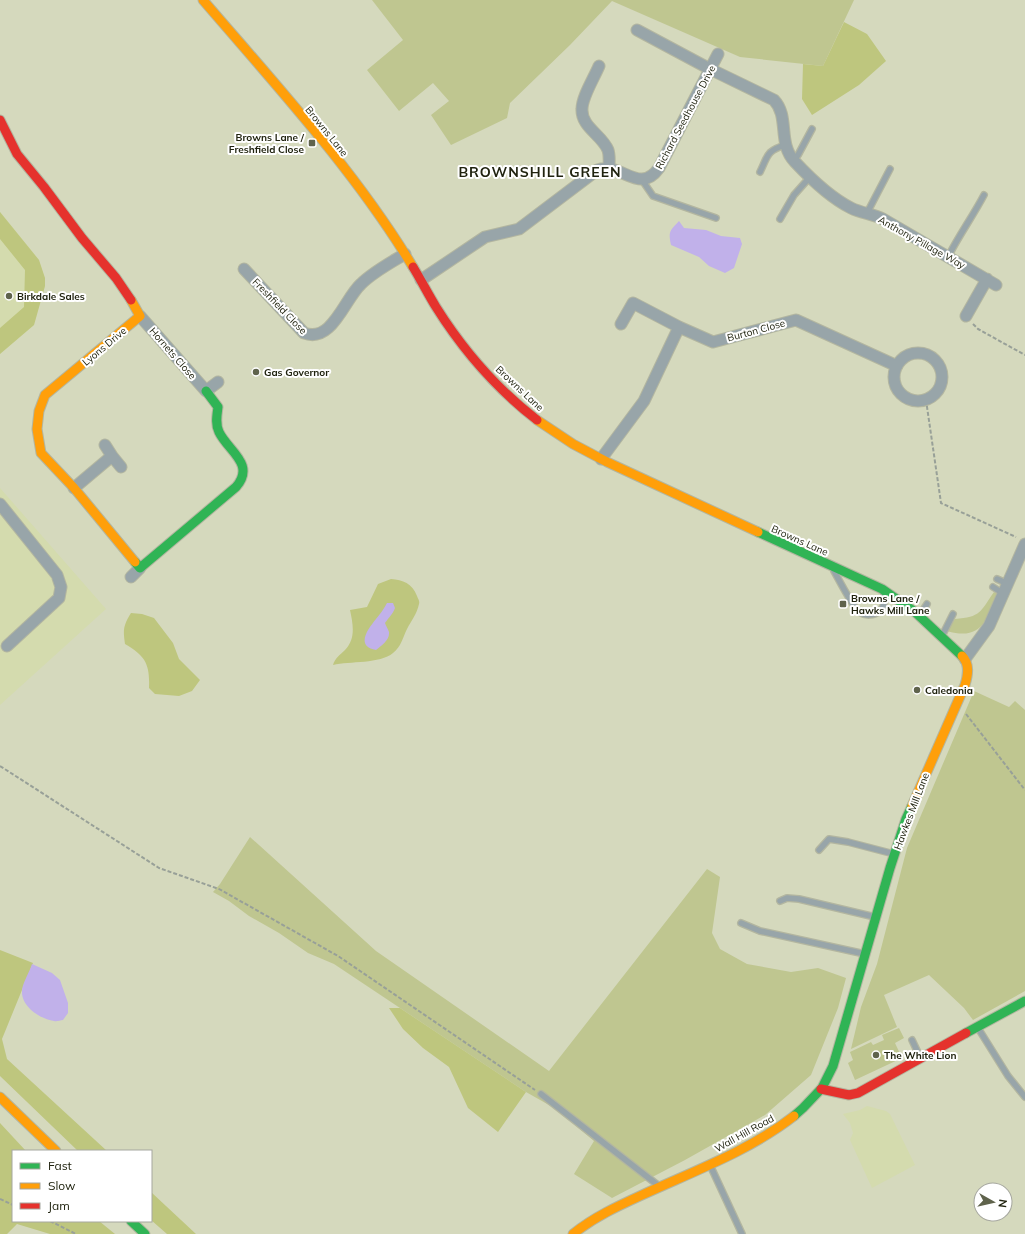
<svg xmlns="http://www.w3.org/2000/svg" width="1025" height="1234" viewBox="0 0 1025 1234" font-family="Mulish,sans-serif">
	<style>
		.built { fill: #d4dbae }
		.green { fill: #bfc690 }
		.forest { fill: #bec67e }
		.water { fill: #c1b1ea }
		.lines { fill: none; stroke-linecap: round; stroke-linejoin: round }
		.lane-casing { stroke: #b3b6a0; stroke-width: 8 }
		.street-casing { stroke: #b3b6a0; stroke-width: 13 }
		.fast-casing { stroke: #b3b6a0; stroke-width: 11 }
		.slow-casing { stroke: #b3b6a0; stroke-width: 11 }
		.jam-casing { stroke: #b3b6a0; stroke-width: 11 }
		.path { stroke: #98a098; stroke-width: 2; stroke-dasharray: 4 2; stroke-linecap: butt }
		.lane { stroke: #98a5a9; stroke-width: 5.5 }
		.street { stroke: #98a5a9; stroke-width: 11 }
		.fast { stroke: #30b455; stroke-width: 9 }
		.slow { stroke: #ff9f0a; stroke-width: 9 }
		.jam { stroke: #e5322d; stroke-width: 9 }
		.poi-dot { fill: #5f634c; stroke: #fff; stroke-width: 1.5 }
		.labels { text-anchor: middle; stroke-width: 4; stroke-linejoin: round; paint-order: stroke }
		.street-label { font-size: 10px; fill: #20230f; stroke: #fff }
		.poi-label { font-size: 10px; font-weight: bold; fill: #20230f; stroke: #fff; text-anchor: start }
		.district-label { font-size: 14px; font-weight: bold; letter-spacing: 1px; fill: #20230f; stroke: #fff }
	</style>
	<rect width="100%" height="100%" fill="#d5d9bd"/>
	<path class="built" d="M 0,212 L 39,260 L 45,278 L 45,286 L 34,325 L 0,354 Z
		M 0,488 L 106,609 L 0,705 Z
		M 867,1106 L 886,1111 L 890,1114 L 915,1165 L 872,1188 L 850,1140 L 853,1133 L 850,1123 L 843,1114 L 860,1110 Z"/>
	<path class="green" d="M 372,0 L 854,0 L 823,66 L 740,57 L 612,1 L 570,45 L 510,103 L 507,118 L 451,145 L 431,115 L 449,101 L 433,83 L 399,111 L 367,70 L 403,40 Z
		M 994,592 L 998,594 C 986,621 981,641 947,631 L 955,619 C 981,617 980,612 994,592 Z
		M 974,691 L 1009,707 L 1015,701 L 1025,710 L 1025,991 L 973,1020 L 964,1008 L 929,975 L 884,995 L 897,1027 L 851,1049 L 861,1007 L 877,964 L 907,848 Z
		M 250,837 L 376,951 L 549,1071 L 707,869 L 720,877 L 712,933 L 720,949 L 747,964 L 791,972 L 818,968 L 846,978 L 838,1008 L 811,1075 L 765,1115 L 685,1160 L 612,1198 L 574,1174 L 594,1141 L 556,1109 L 526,1092 L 334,964 L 308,953 L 279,933 L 249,916 L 229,901 L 213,892 L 220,884 Z
		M 899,1028 L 904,1038 L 895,1043 L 902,1058 L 855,1080 L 848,1063 L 853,1060 L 850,1052 L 871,1042 L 873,1045 L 884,1040 L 882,1035 Z"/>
	<path class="forest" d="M 844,22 L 867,34 L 886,61 L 859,85 L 812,115 L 802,99 L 803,64 L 823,66 Z
		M 0,212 L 39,260 L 45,278 L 45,286 L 34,325 L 0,354 L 0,328 L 24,307 L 25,270 L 0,239 Z
		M 391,579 C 403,580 412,583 417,596 C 418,599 420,601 419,604 C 417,614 411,621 407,629 C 403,637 401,647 393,653 C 380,664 350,661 333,665 C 335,658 340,655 345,650 C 356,639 353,624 350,610 L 367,607 L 378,584 Z
		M 131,613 L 142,614 L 154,618 L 173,643 L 179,659 L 200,680 L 192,691 L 179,696 L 155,694 L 149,688 C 150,665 146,656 125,644 C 123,630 123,626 131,613 Z
		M 0,950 L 33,963 L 2,1039 L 7,1059 L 107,1151 L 78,1151 L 0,1076 Z
		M 389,1008 L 400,1008 L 526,1092 L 498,1132 L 468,1108 L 449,1067 L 423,1048 L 403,1029 Z
		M 0,1123 L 26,1151 L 13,1151 L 13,1221 L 99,1221 L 115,1234 L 50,1234 L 17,1224 L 7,1234 L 0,1234 Z
		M 151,1192 L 196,1234 L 167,1234 L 151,1220 Z"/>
	<path class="water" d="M 679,221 L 684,228 L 706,230 L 721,236 L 740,238 L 742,244 L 734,268 L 725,273 L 709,266 L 699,257 L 671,245 C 668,231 670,231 679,221 Z
		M 387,603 L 393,603 L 395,608 C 393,614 389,617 385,623 C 386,626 388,629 389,632 C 390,640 381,646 376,650 C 355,646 368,629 376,619 C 380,614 384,609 387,603 Z
		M 32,964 L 52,973 L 60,980 L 68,1003 L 68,1013 L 63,1020 C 60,1020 57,1022 54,1021 C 40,1019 21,1006 22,991 C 22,984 30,971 32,964 Z"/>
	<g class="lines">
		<g class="lane-casing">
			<path id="lane" d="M 793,161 L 798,155 L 812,129
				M 760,172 C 768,156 766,151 785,145
				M 642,180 L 653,196 L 716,218
				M 867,213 L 890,169
				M 780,219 L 794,195 L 810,177
				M 948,257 C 959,235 973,216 984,195
				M 834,571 C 839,580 853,607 859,612 C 865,616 874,616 880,611 C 885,606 885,599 884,593
				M 997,579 L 1008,584
				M 993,587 L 1004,594
				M 920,615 L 927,604
				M 942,636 L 953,614
				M 819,850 L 829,839 L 848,842 L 894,854
				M 780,901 L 787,898 L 799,899 L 875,917
				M 741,923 L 760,931 L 865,954
				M 978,1028 L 1008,1076 L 1025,1097
				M 912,1040 L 920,1057
				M 541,1094 L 659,1186
				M 710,1165 L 742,1234"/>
		</g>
		<g class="street-casing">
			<path id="street" d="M 637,30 L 710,69 L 774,100 C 790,117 777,143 795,162 C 810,178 831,198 851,208 C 861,213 873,214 883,219 C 921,241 958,263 996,285
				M 599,66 C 594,78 582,97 582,109 C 581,127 602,135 608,150 C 610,156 609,162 609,168
				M 244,269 L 304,333 C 332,344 345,298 361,284 C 373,272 390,263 405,254
				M 421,280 L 485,237 L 519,229 L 597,170 C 621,161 639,196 659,168 L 718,54
				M 140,316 L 206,391 L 218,382
				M 966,316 L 987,279
				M 679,327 L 713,342 L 796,320 L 897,366
				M894 377a24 24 0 1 1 48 0a24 24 0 1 1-48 0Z
				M 112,456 L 121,467
				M 601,459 L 644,401 L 679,327 L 633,303 L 621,324
				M 74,488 L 112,456 L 105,445
				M 0,504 L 57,575 L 61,587 L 59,598 L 7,646
				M 131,577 L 140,568
				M 965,659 L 989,626 L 1025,544"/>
		</g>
		<g class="fast-casing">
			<path id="fast" d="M 758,532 L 882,589 L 915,612 L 962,656
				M 135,562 L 140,568 L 236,487 C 256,464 228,451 219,432 C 215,424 217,415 218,407 L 206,391
				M 966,1033 L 1025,1001
				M 794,1116 L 803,1108 L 822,1088 L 833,1066 L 890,868 L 906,819 L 912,806
				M 131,1221 L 145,1234"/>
		</g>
		<g class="slow-casing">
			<path id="slow" d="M 203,0 C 275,84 356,172 413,267
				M 131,300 L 140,316 L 45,395 L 39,411 L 37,429 L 41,453 L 74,488 L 135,562
				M 537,420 L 573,444 L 607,462 L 758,532
				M 912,806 L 965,685 C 968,675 970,664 962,656
				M 0,1097 L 56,1151
				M 573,1234 C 594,1217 618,1206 642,1195 C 694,1171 749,1151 794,1116"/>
		</g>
		<g class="jam-casing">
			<path id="jam" d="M 0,120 L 17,154 L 44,187 L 82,238 L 116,278 L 131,300
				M 413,267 C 421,280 428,294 436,307 C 463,350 497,389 537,420
				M 821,1089 L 849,1095 L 858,1093 L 966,1033"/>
		</g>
		<path class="path" d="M 973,324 L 978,329 L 1025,355
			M 926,400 L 941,503 L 1016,537
			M 966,714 L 1025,790
			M 0,766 L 159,868 L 219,889 L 338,956 L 535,1090
			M 0,1199 L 13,1205
			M 50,1221 L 76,1234"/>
		<use href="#lane" class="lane"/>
		<use href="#street" class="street"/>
		<use href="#fast" class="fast"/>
		<use href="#slow" class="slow"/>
		<use href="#jam" class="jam"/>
	</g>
	<g class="poi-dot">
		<rect x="308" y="139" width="8" height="8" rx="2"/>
		<circle cx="9" cy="296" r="4"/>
		<circle cx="256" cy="372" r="4"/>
		<rect x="839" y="600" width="8" height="8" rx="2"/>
		<circle cx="917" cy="690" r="4"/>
		<circle cx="876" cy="1055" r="4"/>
	</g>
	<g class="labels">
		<g class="street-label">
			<text transform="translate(685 117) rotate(-62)" y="4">Richard Seedhouse Drive</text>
			<text transform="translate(327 131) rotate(51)" y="4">Browns Lane</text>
			<text transform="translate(922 242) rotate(29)" y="4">Anthony Pillage Way</text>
			<text transform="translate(280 306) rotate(46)" y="4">Freshfield Close</text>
			<text transform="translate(756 330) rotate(-15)" y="4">Burton Close</text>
			<text transform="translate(104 346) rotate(-40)" y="4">Lyons Drive</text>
			<text transform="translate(173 353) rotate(49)" y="4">Hornets Close</text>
			<text transform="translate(520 388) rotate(43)" y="4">Browns Lane</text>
			<text transform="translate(800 540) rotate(24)" y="4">Browns Lane</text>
			<text transform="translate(911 811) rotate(-69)" y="4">Hawkes Mill Lane</text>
			<text transform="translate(744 1133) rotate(-29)" y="4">Wall Hill Road</text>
		</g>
		<g class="poi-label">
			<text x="304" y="141" text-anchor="end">Browns Lane /<tspan x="304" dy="12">Freshfield Close</tspan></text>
			<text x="17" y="300">Birkdale Sales</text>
			<text x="264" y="376">Gas Governor</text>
			<text x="851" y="602">Browns Lane /<tspan x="851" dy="12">Hawks Mill Lane</tspan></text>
			<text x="925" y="694">Caledonia</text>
			<text x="884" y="1059">The White Lion</text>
		</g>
		<g class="district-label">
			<text x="540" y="177">BROWNSHILL GREEN</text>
		</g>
	</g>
	<rect x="12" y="1150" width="140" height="72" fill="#ffffff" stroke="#a6a79f"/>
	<rect x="20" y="1163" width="20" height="6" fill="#30b455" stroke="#a6a79f"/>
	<text x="48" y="1170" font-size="12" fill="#20230f">Fast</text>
	<rect x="20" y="1183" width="20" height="6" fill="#ff9f0a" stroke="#a6a79f"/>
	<text x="48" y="1190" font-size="12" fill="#20230f">Slow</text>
	<rect x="20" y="1203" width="20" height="6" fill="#e5322d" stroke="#a6a79f"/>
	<text x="48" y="1210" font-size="12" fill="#20230f">Jam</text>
	<g transform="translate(993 1202) rotate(98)"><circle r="19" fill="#ffffff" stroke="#a6a79f"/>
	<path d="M0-3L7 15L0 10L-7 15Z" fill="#5f634c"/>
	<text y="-6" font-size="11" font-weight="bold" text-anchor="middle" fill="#20230f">N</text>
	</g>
</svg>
